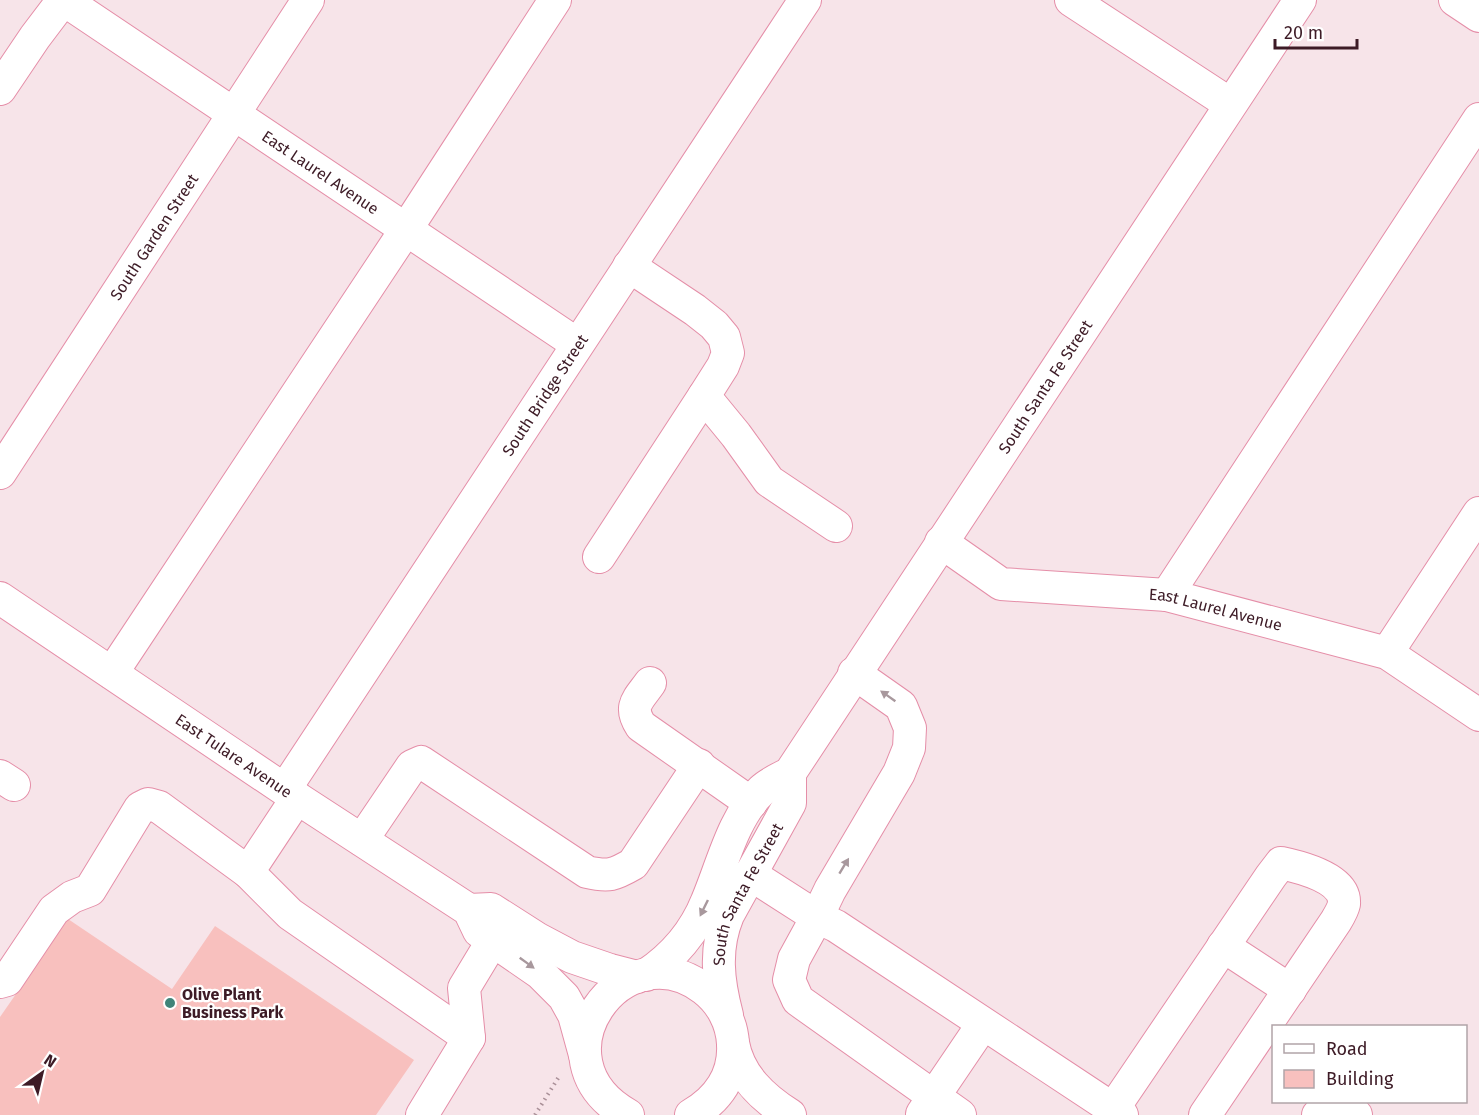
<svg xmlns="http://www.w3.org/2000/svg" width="1479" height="1115" viewBox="0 0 1479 1115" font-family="'Fira Sans',sans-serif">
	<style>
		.building { fill: #f8c0be }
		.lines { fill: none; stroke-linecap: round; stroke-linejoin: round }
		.minor-casing { stroke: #e58ea8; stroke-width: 34 }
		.path { stroke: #aa9098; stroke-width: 4; stroke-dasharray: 1.5 4.5; stroke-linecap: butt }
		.minor { stroke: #fff; stroke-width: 32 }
		.oneway { fill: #a8989d }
		.poi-dot { fill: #408479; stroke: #fff; stroke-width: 2 }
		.labels { text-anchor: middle; stroke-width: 4.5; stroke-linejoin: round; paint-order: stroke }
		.street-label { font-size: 16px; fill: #3d1b26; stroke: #fff }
		.poi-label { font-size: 16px; font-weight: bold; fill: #3d1b26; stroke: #fff; text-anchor: start }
	</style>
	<rect width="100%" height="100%" fill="#f7e4e9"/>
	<path class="building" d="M 68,919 L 172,989 L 215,926 L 414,1060 L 376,1115 L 0,1115 L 0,1017 Z"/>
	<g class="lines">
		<g class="minor-casing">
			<g id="minor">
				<path id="s1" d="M 64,0 L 577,344"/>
				<path d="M 1071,0 L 1230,104"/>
				<path d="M 1455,0 L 1479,16"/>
				<path d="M 0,89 L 35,37 L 63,0"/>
				<path d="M 704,396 L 736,435 L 769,481 L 836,526"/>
				<path id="s2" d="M 0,473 L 308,0"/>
				<path id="s3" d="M 941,542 L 1001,584 L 1167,595 L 1387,653 L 1479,715"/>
				<path d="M 599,557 L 704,396 L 723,366 L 728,353 L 724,337 L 714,325 L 695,310 L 629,266"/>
				<path d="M 1167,595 L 1479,119"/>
				<path id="s4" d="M 0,598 L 297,798 L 469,910 L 479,931 L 540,973 L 564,997 L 574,1015 L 585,1055"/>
				<path d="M 1387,653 L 1479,513"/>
				<path d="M 112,673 L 405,231 L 555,0"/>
				<path d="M 854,673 L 901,706 L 910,728 L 909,748 L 899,773 L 830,890 L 817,917 L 794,959 L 789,980 L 798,1000 L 960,1115"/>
				<path d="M 650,683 C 638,700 628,706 641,726 L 751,803"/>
				<path d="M 0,776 L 14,785"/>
				<path id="s5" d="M 285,789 L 805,0"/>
				<path d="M 297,798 L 248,872 L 290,914 L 469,1038"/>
				<path d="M 362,840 L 412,766 L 421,762 L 587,872 C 609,877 614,875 633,864 L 699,765"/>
				<path d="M 750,874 L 817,917 L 836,926 L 1122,1115"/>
				<path d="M 469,910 L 491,909 L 538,939 L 572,957 L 610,970 L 637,977"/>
				<path d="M 1223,946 L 1290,990"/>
				<path id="s6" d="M 646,975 C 673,957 695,931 707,901 C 722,866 733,817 762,790 C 769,783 781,778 790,773 L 1300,0"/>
				<path d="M 0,982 L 7,980 L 54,910 L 72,897 L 90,890 L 140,808 L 148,804 L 159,807 L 248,872"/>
				<path id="s7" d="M 727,1015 C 718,981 714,949 728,915 L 790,803 L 790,773"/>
				<path d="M 733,1043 C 739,1076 763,1098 790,1115"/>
				<path d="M 1113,1109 L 1271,876 L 1281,863 C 1300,867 1346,878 1344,904 C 1343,909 1339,916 1336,921 L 1205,1115"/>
				<path d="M 922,1114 L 983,1024"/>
				<path d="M 422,1115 L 469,1038 L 464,988 L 493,940"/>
				<path d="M 628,1115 C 528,1059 623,927 704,989 C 721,1002 732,1022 733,1044 C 735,1075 718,1100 691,1115"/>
				<path d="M 1318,1115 L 1328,1105 L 1345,1107 L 1356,1115"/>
			</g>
		</g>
		<path class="path" d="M 535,1115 L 560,1075"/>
		<use href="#minor" class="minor"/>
	</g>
	<defs><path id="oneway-solid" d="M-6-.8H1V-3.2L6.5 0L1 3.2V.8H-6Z" transform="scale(1.5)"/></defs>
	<g class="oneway">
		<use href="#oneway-solid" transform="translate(888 696) rotate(-145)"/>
		<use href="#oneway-solid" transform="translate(844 866) rotate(-59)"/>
		<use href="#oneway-solid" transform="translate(704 908) rotate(116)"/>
		<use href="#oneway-solid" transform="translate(527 963) rotate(36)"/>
	</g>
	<circle class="poi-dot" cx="170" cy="1003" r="6"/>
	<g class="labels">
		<g class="street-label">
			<text dy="6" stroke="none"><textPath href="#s1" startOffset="309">East Laurel Avenue</textPath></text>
			<text dy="6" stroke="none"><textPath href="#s2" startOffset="282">South Garden Street</textPath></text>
			<text dy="6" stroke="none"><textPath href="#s6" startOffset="718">South Santa Fe Street</textPath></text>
			<text dy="6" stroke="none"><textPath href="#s5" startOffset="472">South Bridge Street</textPath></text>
			<text dy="6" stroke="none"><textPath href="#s3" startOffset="290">East Laurel Avenue</textPath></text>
			<text dy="6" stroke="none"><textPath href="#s4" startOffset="282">East Tulare Avenue</textPath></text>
			<text dy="6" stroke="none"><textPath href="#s7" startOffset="128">South Santa Fe Street</textPath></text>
		</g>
		<g class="poi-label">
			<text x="182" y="1000">Olive Plant<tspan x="182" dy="18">Business Park</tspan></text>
		</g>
	</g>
	<rect x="1272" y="1025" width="195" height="78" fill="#ffffff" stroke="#b1a4a8" stroke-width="1.5"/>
	<rect x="1284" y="1044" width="30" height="9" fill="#ffffff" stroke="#b1a4a8" stroke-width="1.5"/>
	<text x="1326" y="1055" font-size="18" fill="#3d1b26">Road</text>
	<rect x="1284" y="1070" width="30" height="18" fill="#f8c0be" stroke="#b1a4a8" stroke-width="1.5"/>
	<text x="1326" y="1085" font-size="18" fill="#3d1b26">Building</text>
	<g transform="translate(42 1073) rotate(34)" stroke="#ffffff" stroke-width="4.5" paint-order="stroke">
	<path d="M0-4.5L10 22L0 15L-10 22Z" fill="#3d1b26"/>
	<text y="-9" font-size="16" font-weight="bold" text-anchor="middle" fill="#3d1b26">N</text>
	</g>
	<path d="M1275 39v9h82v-9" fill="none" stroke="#3d1b26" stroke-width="3"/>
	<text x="1284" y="39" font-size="18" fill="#3d1b26" stroke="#ffffff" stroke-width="4.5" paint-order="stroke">20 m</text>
</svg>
